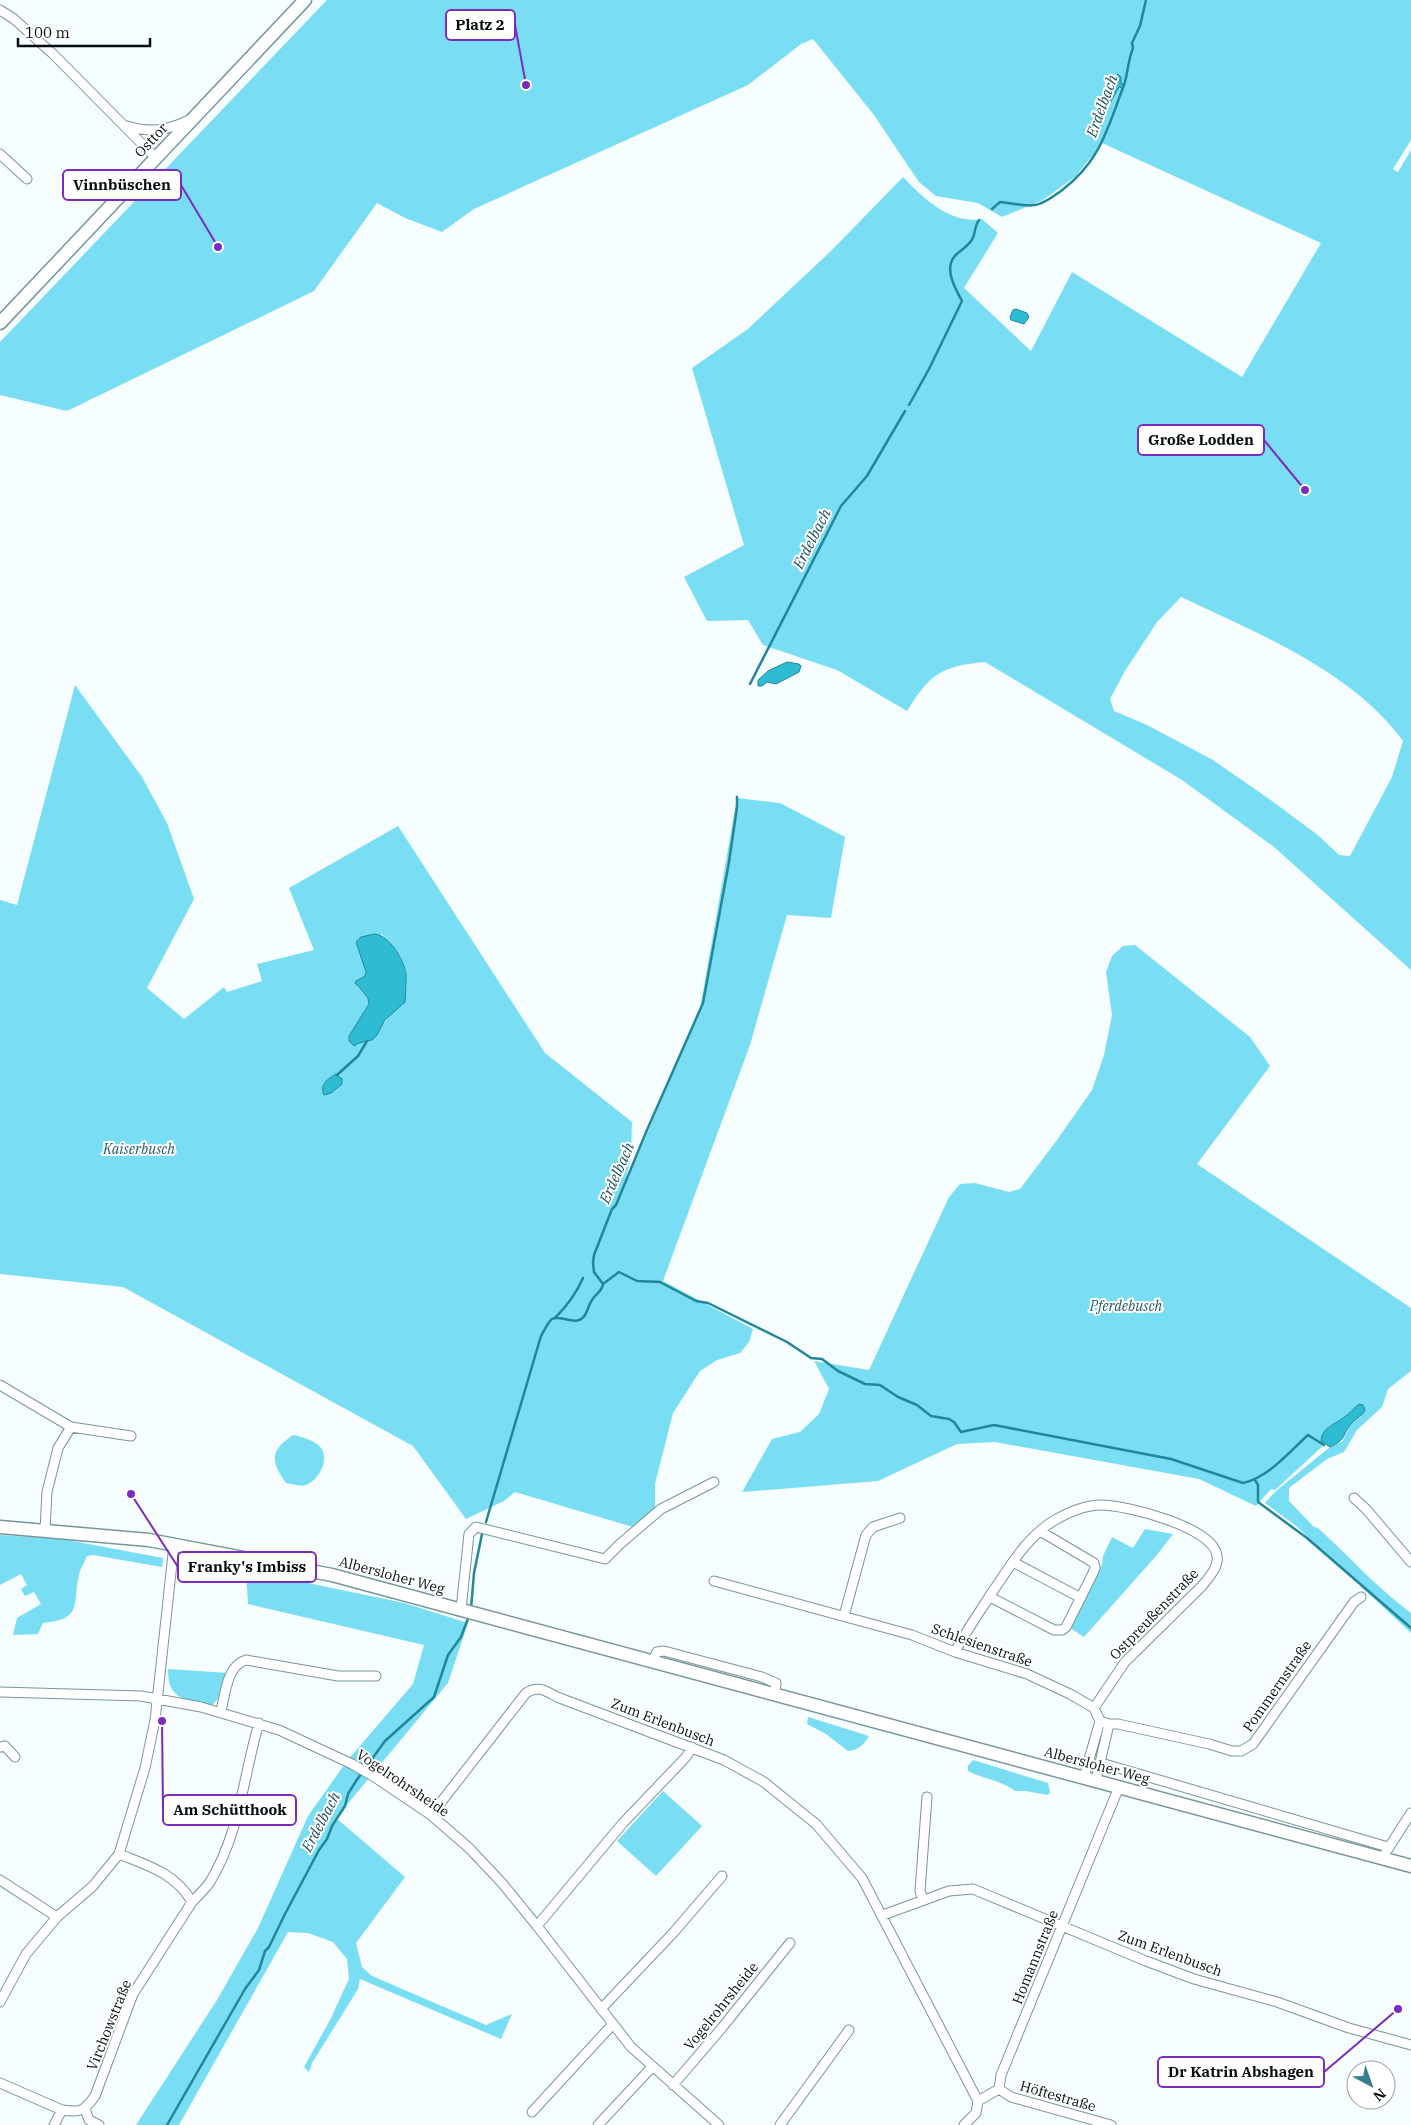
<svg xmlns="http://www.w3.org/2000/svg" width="1411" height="2125" viewBox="0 0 1411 2125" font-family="'IBM Plex Serif',serif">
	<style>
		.green { fill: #79def3; fill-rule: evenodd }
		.water { fill: #2ebbd4; stroke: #218799 }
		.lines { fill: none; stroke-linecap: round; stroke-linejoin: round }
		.stream { stroke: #218799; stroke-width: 2.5 }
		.minor-casing { stroke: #77969d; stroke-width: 11 }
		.secondary-casing { stroke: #77969d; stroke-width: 15 }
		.minor { stroke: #fff; stroke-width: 9 }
		.secondary { stroke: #fff; stroke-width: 12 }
		.labels { text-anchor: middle; stroke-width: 4; stroke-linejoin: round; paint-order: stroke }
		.street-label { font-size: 14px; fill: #030d10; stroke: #fff }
		.park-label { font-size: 14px; font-style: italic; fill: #245b65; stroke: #fff }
		.water-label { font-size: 15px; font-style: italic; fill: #1a525c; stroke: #fff }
		.leader { fill: none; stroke: #7b2cbf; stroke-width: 2 }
		.callout-dot { fill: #7b2cbf; stroke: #fff; stroke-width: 2 }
		.callout { fill: #fff; stroke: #7b2cbf; stroke-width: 2 }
		.callout-label { font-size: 15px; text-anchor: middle; font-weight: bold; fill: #030d10 }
	</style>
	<rect width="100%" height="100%" fill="#f6fdfe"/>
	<path class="green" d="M 327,0 L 1411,0 L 1411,140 L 1393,169 L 1398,172 L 1411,150 L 1411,970 L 1274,847 L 1182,780 L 985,662 C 941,666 930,674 907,711 L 837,670 L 763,645 L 748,620 L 707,621 L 684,577 L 744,545 L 692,368 L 748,329 L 832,250 L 903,177 C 923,198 951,225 982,219 L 998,233 L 964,288 L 1031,351 L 1072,272 L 1242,377 L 1321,243 L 1102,143 L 1076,176 L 1043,200 L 1002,217 L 978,203 L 936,196 L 919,182 L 874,115 L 813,39 L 801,44 L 748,85 L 474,209 L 442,232 L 405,218 L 377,203 L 314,291 L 67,411 L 0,395 L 0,342 ZM 1181,597 C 1257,633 1352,671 1403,741 L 1392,777 L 1350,856 L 1339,855 L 1319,836 L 1272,801 L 1213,760 L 1147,725 L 1114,711 L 1110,699 L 1125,671 L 1157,622 Z
		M 75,685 L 142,777 L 167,823 L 194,899 L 147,988 L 184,1019 L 224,987 L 227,992 L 262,981 L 257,964 L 314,950 L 289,888 L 398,826 L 545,1053 L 632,1122 L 631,1158 L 622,1193 L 700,1009 L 737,798 L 780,803 L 845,837 L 831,918 L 787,915 L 750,1045 L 663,1281 L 753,1329 L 749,1342 L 740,1353 L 717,1360 L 700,1371 L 673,1413 L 655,1484 L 655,1509 L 633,1527 L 515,1492 L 504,1501 L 466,1519 L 413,1446 L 123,1287 L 0,1274 L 0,900 L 17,905 ZM 381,934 C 396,944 413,973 405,992 C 399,1005 384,1021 377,1035 C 369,1043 359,1043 349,1041 L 349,1036 L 369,1004 L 368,998 L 357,987 L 356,981 L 365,976 L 365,968 ZM 336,1074 L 343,1082 L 322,1092 L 323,1084 Z
		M 1135,945 L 1250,1037 L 1270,1066 L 1197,1164 L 1411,1308 L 1411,1371 L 1388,1389 L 1382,1407 L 1357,1430 L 1344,1452 L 1327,1459 L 1289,1488 L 1289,1501 L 1314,1527 L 1318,1528 C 1349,1556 1377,1588 1411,1613 L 1411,1633 L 1295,1525 L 1265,1503 L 1276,1491 L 1330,1447 L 1343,1441 L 1352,1422 L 1361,1417 L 1359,1404 L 1342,1419 L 1329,1426 L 1321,1441 L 1324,1445 L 1275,1490 L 1271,1489 L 1256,1506 L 1199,1479 L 995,1442 L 957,1444 L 878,1481 L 742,1492 L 772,1439 L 800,1432 L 819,1414 L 829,1389 L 814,1361 L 869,1370 L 949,1197 L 960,1184 L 975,1183 L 1009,1192 L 1020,1189 L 1057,1140 L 1092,1090 L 1104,1055 L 1112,1015 L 1106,972 L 1112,956 L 1123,946 Z
		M 293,1435 C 302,1437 315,1440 321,1448 C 330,1460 318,1481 306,1485 C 301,1487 292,1484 286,1483 C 271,1462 269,1451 293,1435 Z
		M 1145,1529 L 1173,1534 L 1156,1556 L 1084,1637 L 1070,1628 L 1102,1564 L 1103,1556 L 1112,1537 L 1133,1548 Z
		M 0,1535 L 62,1539 L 163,1558 L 162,1567 L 93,1555 L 87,1556 C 85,1561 82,1566 80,1571 C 71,1601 86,1619 43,1623 L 38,1634 L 13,1635 L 17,1618 L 41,1604 L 34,1592 L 25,1596 L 21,1589 L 27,1585 L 21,1574 L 0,1585 Z
		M 246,1570 L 404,1603 L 468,1623 L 448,1683 L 336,1818 L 405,1877 L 356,1943 L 362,1967 L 372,1976 L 486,2025 L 512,2014 L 501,2039 L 360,1979 L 358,1989 L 312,2063 L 309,2072 L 304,2067 L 330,2020 L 349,1979 L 347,1959 L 333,1942 L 308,1933 L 288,1932 L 179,2125 L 136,2125 L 217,2000 L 258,1928 L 308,1816 L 347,1761 L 413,1684 L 424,1645 L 248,1604 Z
		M 168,1669 L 228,1673 L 217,1700 L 212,1705 C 187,1700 167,1700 168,1669 Z
		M 808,1717 L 869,1736 C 864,1745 858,1750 848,1751 L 826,1734 L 807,1724 Z
		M 973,1760 L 1048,1783 L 1050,1792 L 1048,1795 L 1026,1791 L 1015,1791 C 1001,1780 983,1779 968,1771 L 968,1766 Z
		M 663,1791 L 702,1826 L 656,1876 L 617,1841 Z"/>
	<path class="water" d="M 1118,74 L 1121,77 L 1121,84 L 1124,84 L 1122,88 L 1119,87 L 1110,103 L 1106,104 C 1104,96 1112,85 1114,76 Z
		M 1016,309 L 1027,313 L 1029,317 L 1024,324 L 1011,320 L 1010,317 L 1013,310 Z
		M 787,662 L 799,664 L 801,666 L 799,672 L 776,684 L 767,682 L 762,686 L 758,686 L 758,680 L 768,671 Z
		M 374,934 C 389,934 404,960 406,974 C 407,983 405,993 405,1002 L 385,1020 L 377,1035 L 372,1040 L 359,1043 L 354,1046 L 349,1041 L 349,1036 L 369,1004 L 368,998 L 355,983 L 356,981 L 365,976 L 366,972 L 356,942 L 361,937 Z
		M 336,1074 L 342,1079 L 342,1084 L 331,1093 L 324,1095 C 319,1084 328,1079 336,1074 Z
		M 1359,1404 L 1363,1405 L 1365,1410 C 1360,1419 1355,1418 1351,1424 C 1341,1437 1348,1438 1330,1447 L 1321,1441 C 1322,1427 1334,1425 1343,1418 C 1349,1414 1354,1408 1359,1404 Z"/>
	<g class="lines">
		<path class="stream" d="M 992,209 L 1000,202 C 1011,203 1024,207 1035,205 C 1044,204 1054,196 1061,191 C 1101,161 1107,129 1124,85 C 1128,73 1128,60 1133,48 L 1132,43 L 1140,26 L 1146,0
			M 909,405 L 929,369 L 962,301 C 956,290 944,270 954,257 C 959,251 966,248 971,241 C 976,235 974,226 979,220
			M 750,684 L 841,506 L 867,476 L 905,411
			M 337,1075 L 358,1056 L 367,1041
			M 603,1284 L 619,1272 L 637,1281 L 660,1282 L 696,1301 L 708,1303 L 787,1342 L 811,1358 L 822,1359 L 838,1371 L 865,1384 L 880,1385 L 898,1397 L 917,1405 L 931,1416 L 949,1419 L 954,1422 L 961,1432 L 994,1425 L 1171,1459 L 1243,1483 C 1269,1477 1289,1452 1308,1435 L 1324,1445
			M 555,1318 C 567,1306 576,1294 583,1278
			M 1255,1480 L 1258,1485 L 1258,1502 L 1307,1538 L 1411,1628
			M 486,1522 L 541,1336 C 544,1331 548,1322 552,1319 C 561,1314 577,1328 585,1315 C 588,1310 589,1304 592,1300 C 595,1294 602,1292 603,1284 L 594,1272 L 593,1263 L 594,1255 L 612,1209 L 616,1205 L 647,1130 L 703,1003 L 729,862 L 737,807 L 737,797
			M 471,1609 L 474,1573 L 482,1534
			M 167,2125 L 245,1989 L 259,1970 L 265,1951 L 269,1947 L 285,1914 L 319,1850 L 327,1839 L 332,1826 L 345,1806 L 348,1794 L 356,1781 L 385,1741 L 434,1697 L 448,1655 L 461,1637 L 469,1616"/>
		<g class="minor-casing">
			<path id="minor" d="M 0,10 L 14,19 L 53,54 L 155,157
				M 127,126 C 151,133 166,131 189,120
				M 0,154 L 27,179
				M 0,1385 L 71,1427
				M 1354,1498 L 1366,1509 L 1411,1562
				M 45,1530 L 47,1492 L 58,1448 L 71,1427 L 131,1436
				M 1013,1562 L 1081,1598
				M 714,1581 L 912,1635 L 955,1652 L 1027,1674 L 1070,1694 L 1094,1708 L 1100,1721 L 1109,1724 L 1118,1724 L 1209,1744 L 1232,1751 L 1241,1751 L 1253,1744 L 1354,1602 L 1361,1597
				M 990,1597 L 1054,1630 L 1062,1630 L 1066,1627 L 1093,1573 L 1095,1568 L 1094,1563 L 1040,1531
				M 461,1609 L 469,1534 L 476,1527 L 605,1559 L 620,1544 L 661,1509 L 714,1482
				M 844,1616 L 866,1535 L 873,1527 L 900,1518
				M 955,1652 C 966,1631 979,1613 991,1594 C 1009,1568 1026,1537 1055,1520 C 1069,1512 1085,1505 1101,1505 C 1126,1505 1214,1527 1217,1556 C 1219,1567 1209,1577 1202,1586 L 1125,1662 L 1094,1708
				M 653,1661 L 657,1652 L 664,1651 L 762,1677 L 776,1683 L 775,1694
				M 0,1692 L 141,1696 L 201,1707 L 279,1730 L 352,1764 L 373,1776 L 431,1815 L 469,1848 L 502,1883 L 537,1926 L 631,2047 L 719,2125
				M 221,1711 C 225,1695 227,1665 246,1660 L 338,1676 L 376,1676
				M 0,1747 L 5,1746 L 15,1757
				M 1101,1763 L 1388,1847
				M 1084,1777 L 1100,1721
				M 1096,1780 L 1109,1724
				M 431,1815 L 526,1693 C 538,1685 546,1691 557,1697 L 724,1760 L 764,1782 L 816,1824 L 862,1878 L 978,2101
				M 1386,1852 L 1411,1813
				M 119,1854 C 149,1866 175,1873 192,1902 C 198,1896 205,1889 210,1882 C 240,1833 243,1777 259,1723
				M 0,1880 L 57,1917
				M 923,1900 L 920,1891 L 927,1797
				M 883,1915 L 949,1891 L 973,1889 L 1146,1961 L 1194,1979 L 1277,2002 L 1349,2028 L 1411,2045
				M 537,1926 L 623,1823 L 686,1757 L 692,1747
				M 0,2002 L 26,1954 L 57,1917 L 93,1886 L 119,1854 L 145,1768 L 155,1720 L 174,1545
				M 601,2009 L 674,1932 L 722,1876
				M 0,2083 L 62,2110 L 54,2125
				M 673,2085 L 721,2029 L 790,1943
				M 999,2089 L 1011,2097 L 1111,2125
				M 85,2109 L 89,2120 L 99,2125
				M 62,2110 C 81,2113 84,2111 95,2096 L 133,1994 L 192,1902
				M 532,2112 L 612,2025
				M 598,2125 L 652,2067
				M 780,2125 L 849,2030
				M 964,2125 L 976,2113 L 978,2101 L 999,2089 L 1001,2075 L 1119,1787"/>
		</g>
		<g class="secondary-casing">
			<path id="secondary" d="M 0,323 L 305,0
				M 0,1527 L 149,1540 L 332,1575 L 1411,1866"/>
		</g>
		<use href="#minor" class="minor"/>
		<use href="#secondary" class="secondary"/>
	</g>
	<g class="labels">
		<g class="street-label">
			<text transform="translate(151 140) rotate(-47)" y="5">Osttor</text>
			<text transform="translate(392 1575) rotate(15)" y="5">Albersloher Weg</text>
			<text transform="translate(1154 1614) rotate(-46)" y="5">Ostpreußenstraße</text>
			<text transform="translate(982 1645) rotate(19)" y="5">Schlesienstraße</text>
			<text transform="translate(1277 1686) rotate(-55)" y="5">Pommernstraße</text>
			<text transform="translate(663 1722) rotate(21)" y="5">Zum Erlenbusch</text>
			<text transform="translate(1097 1765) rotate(15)" y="5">Albersloher Weg</text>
			<text transform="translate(403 1783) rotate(34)" y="5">Vogelrohrsheide</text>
			<text transform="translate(1170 1953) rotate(20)" y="5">Zum Erlenbusch</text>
			<text transform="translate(1035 1957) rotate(-68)" y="5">Homannstraße</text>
			<text transform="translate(721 2006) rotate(-51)" y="5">Vogelrohrsheide</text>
			<text transform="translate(109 2025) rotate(-68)" y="5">Virchowstraße</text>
			<text transform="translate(1058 2096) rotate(16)" y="5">Höftestraße</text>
		</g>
		<g class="park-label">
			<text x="139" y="1154">Kaiserbusch</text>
			<text x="1126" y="1311">Pferdebusch</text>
		</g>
		<g class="water-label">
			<text transform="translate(1102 106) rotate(-70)" y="5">Erdelbach</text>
			<text transform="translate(812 539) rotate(-63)" y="5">Erdelbach</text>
			<text transform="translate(617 1173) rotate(-66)" y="5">Erdelbach</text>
			<text transform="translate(321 1822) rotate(-62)" y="5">Erdelbach</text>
		</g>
	</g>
	<path class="leader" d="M526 85L515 25M218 247L181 185M1305 490L1264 440M131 1494L178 1567M162 1721L163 1810M1398 2009L1324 2072"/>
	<g class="callout-dot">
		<circle cx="526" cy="85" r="5"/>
		<circle cx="218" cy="247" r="5"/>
		<circle cx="1305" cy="490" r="5"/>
		<circle cx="131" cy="1494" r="5"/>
		<circle cx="162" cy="1721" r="5"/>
		<circle cx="1398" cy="2009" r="5"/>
	</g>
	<g class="callout">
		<rect x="446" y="10" width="69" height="30" rx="5"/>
		<rect x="63" y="170" width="118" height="30" rx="5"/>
		<rect x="1138" y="425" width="126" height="30" rx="5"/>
		<rect x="178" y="1552" width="138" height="30" rx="5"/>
		<rect x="163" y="1795" width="133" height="30" rx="5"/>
		<rect x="1158" y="2057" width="166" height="30" rx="5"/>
	</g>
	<g class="callout-label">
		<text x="480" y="30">Platz 2</text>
		<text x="122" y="190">Vinnbüschen</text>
		<text x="1201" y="445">Große Lodden</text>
		<text x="247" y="1572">Franky's Imbiss</text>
		<text x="230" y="1815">Am Schütthook</text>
		<text x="1241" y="2077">Dr Katrin Abshagen</text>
	</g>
	<g transform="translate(1371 2085) rotate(139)"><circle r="24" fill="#ffffff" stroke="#9a9e9f"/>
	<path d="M0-4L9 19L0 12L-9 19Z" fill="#387d8b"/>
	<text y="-8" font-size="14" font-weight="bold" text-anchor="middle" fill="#030d10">N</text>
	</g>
	<path d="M18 38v8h132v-8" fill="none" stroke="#030d10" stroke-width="2.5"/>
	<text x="25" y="38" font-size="15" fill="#030d10" stroke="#ffffff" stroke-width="4" paint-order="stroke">100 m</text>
</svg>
